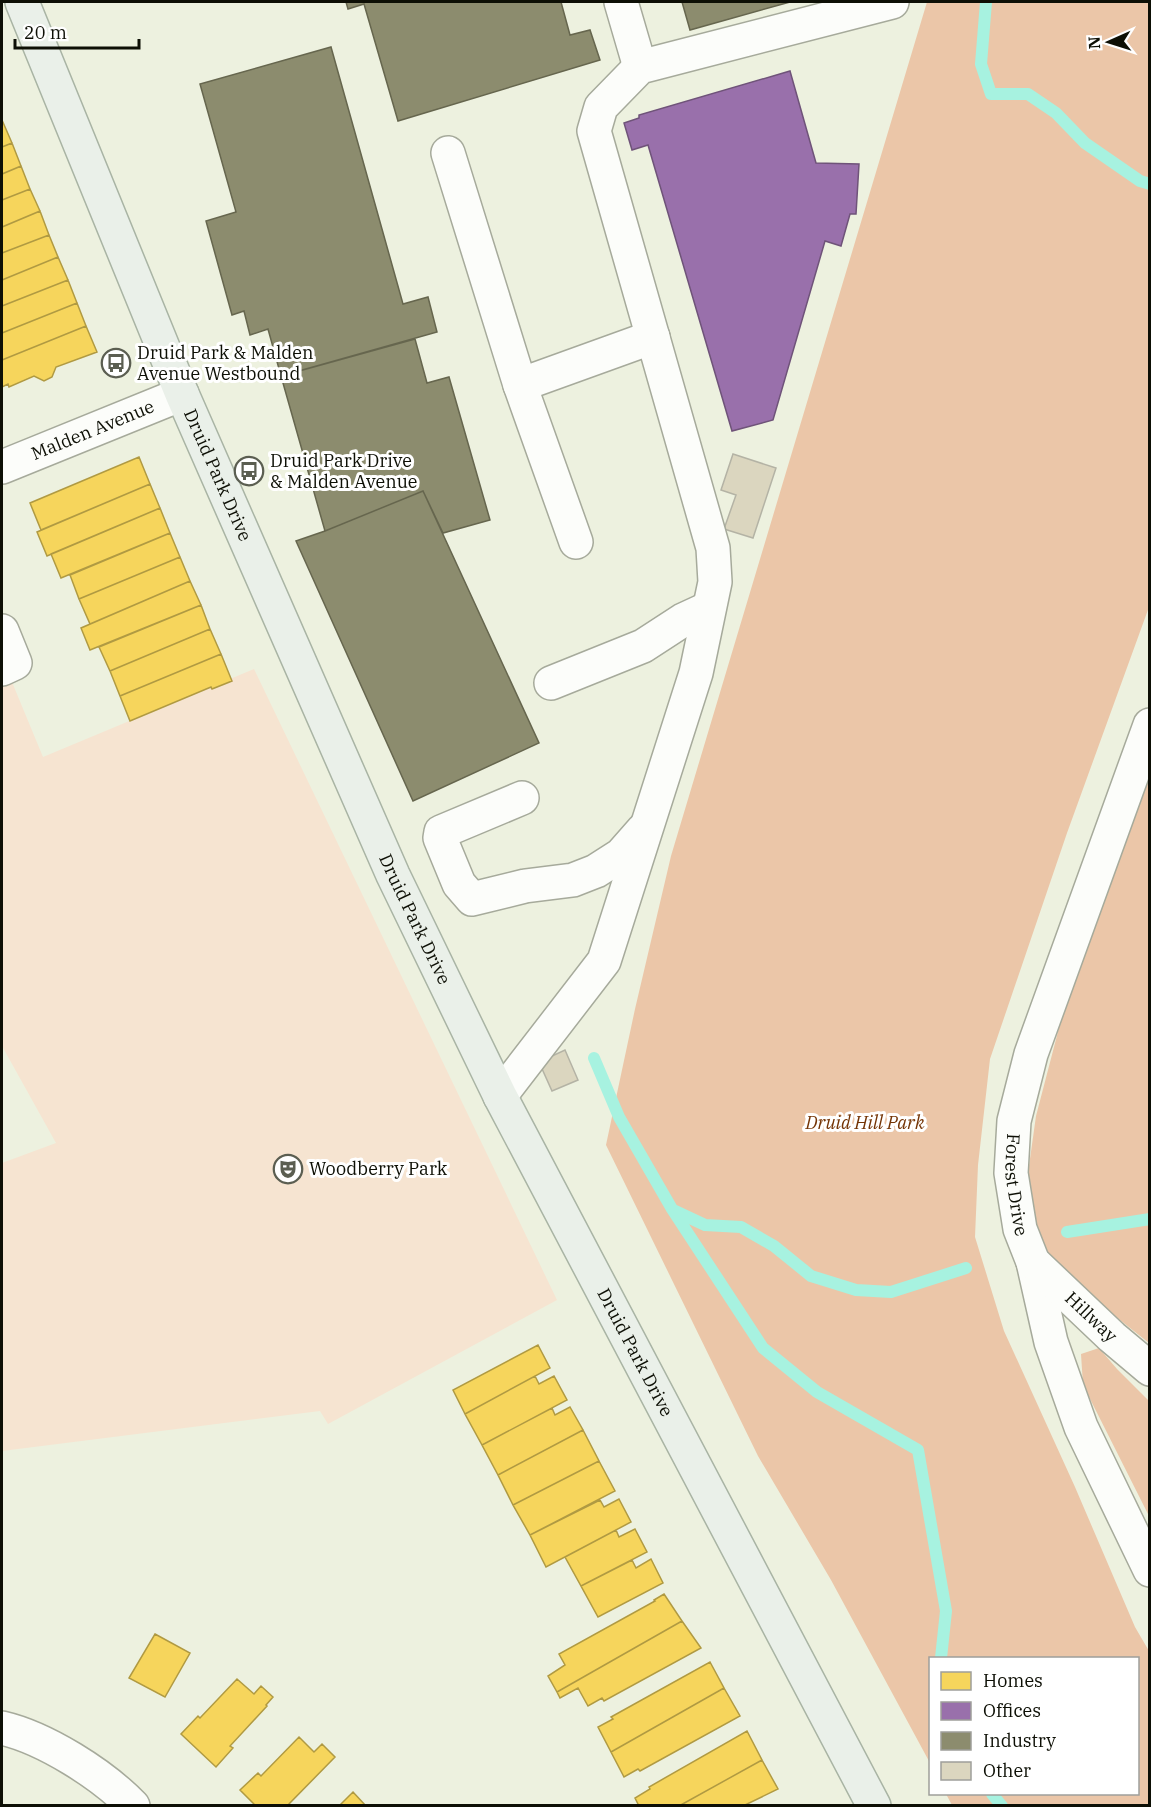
<svg xmlns="http://www.w3.org/2000/svg" width="1151" height="1807" viewBox="0 0 1151 1807" font-family="'IBM Plex Serif',serif">
	<style>
		.green { fill: #f6e4d1 }
		.forest { fill: #ebc6a8 }
		.homes { fill: #f6d55c; stroke: #b09a42; stroke-width: 1.5 }
		.offices { fill: #9970ab; stroke: #6f5379; stroke-width: 1.5 }
		.industry { fill: #8c8c6e; stroke: #66664e; stroke-width: 1.5 }
		.lines { fill: none; stroke-linecap: round; stroke-linejoin: round }
		.stream { stroke: #a7f2e0; stroke-width: 12 }
		.building { fill: #dbd6bf; stroke: #b4b3a5; stroke-width: 1.5 }
		.minor-casing { stroke: #a6aa9b; stroke-width: 36 }
		.major-casing { stroke: #a9b4a4; stroke-width: 36 }
		.minor { stroke: #fcfdfa; stroke-width: 33 }
		.major { stroke: #eaf0e9; stroke-width: 33 }
		.labels { text-anchor: middle; stroke-width: 6; stroke-linejoin: round; paint-order: stroke }
		.poi-label { font-size: 18px; fill: #0d0f05; stroke: #fff; text-anchor: start }
		.street-label { font-size: 18px; fill: #0d0f05; stroke: #fff }
		.park-label { font-size: 18px; font-style: italic; fill: #743405; stroke: #fff }
	</style>
	<rect width="100%" height="100%" fill="#edf1df"/>
	<path class="green" d="M 254,669 L 557,1300 L 328,1424 L 320,1411 L 2,1451 L 2,1163 L 56,1143 L 2,1046 L 2,673 L 7,670 L 43,757 Z"/>
	<path class="forest" d="M 927,2 L 1149,2 L 1149,607 L 1067,833 L 990,1059 L 978,1165 L 975,1237 L 1004,1331 L 1075,1487 L 1135,1627 L 1149,1651 L 1149,1805 L 952,1805 L 946,1794 L 1138,1794 L 1138,1658 L 930,1658 L 930,1763 L 831,1580 L 758,1456 L 606,1145 L 635,1009 L 671,856 Z
		M 1149,765 L 1149,1343 L 1053,1267 L 1037,1231 L 1028,1173 L 1036,1116 L 1060,1024 L 1137,805 Z
		M 1099,1348 L 1117,1369 L 1149,1401 L 1149,1516 L 1083,1385 L 1081,1354 Z"/>
	<path class="homes" d="M 2,120 L 12,143 L 2,147 Z
		M 12,143 L 21,166 L 2,174 L 2,147 Z
		M 21,166 L 30,189 L 2,200 L 2,174 Z
		M 30,189 L 40,211 L 2,227 L 2,200 Z
		M 40,211 L 49,235 L 2,253 L 2,227 Z
		M 49,235 L 58,257 L 2,280 L 2,253 Z
		M 58,257 L 68,280 L 2,306 L 2,280 Z
		M 68,280 L 77,303 L 2,333 L 2,306 Z
		M 77,303 L 86,326 L 2,360 L 2,333 Z
		M 86,326 L 97,352 L 56,367 L 52,377 L 44,381 L 34,376 L 9,387 L 8,384 L 2,387 L 2,360 Z
		M 139,457 L 150,484 L 41,530 L 30,503 Z
		M 150,484 L 160,508 L 47,556 L 37,532 Z
		M 160,508 L 170,533 L 61,578 L 51,554 Z
		M 170,533 L 180,557 L 79,599 L 70,575 Z
		M 180,557 L 190,581 L 90,624 L 79,599 Z
		M 190,581 L 201,605 L 90,650 L 81,628 Z
		M 201,605 L 210,629 L 110,671 L 99,647 Z
		M 210,629 L 221,654 L 120,696 L 110,671 Z
		M 221,654 L 232,681 L 212,689 L 211,687 L 130,721 L 120,696 Z
		M 538,1345 L 550,1368 L 465,1414 L 453,1390 Z
		M 535,1376 L 539,1384 L 554,1376 L 567,1400 L 482,1445 L 465,1414 Z
		M 570,1407 L 583,1430 L 498,1475 L 482,1445 L 552,1408 L 555,1415 Z
		M 583,1430 L 599,1461 L 513,1505 L 498,1475 Z
		M 599,1461 L 615,1491 L 530,1535 L 513,1505 Z
		M 619,1499 L 631,1522 L 546,1567 L 530,1535 L 600,1500 L 604,1507 Z
		M 635,1529 L 647,1552 L 581,1586 L 565,1557 L 616,1530 L 619,1537 Z
		M 651,1559 L 663,1583 L 598,1617 L 581,1586 L 632,1560 L 636,1568 Z
		M 664,1594 L 682,1621 L 557,1692 L 548,1676 L 565,1665 L 559,1654 L 655,1601 L 654,1600 Z
		M 682,1621 L 701,1648 L 604,1701 L 602,1698 L 588,1706 L 578,1688 L 560,1698 L 557,1692 Z
		M 155,1634 L 190,1653 L 165,1697 L 129,1678 Z
		M 710,1662 L 724,1688 L 611,1752 L 598,1727 L 613,1719 L 611,1717 Z
		M 237,1679 L 254,1694 L 261,1686 L 273,1697 L 266,1705 L 267,1706 L 230,1746 L 233,1748 L 216,1767 L 181,1734 L 198,1716 L 200,1718 Z
		M 724,1688 L 740,1716 L 640,1771 L 638,1769 L 624,1777 L 611,1752 Z
		M 747,1731 L 762,1760 L 679,1806 L 639,1806 L 635,1798 L 650,1789 L 649,1787 Z
		M 299,1737 L 314,1752 L 322,1744 L 335,1757 L 289,1804 L 290,1806 L 256,1806 L 240,1790 L 258,1773 L 261,1776 Z
		M 762,1760 L 778,1789 L 743,1806 L 679,1806 Z
		M 353,1792 L 366,1806 L 339,1806 Z"/>
	<path class="offices" d="M 790,71 L 816,163 L 859,164 L 856,214 L 850,214 L 841,246 L 825,241 L 773,420 L 732,431 L 648,145 L 632,150 L 624,123 L 639,118 L 639,115 Z"/>
	<path class="industry" d="M 346,2 L 561,2 L 570,35 L 590,30 L 600,60 L 398,121 L 364,4 L 348,9 Z
		M 682,2 L 790,2 L 690,30 Z
		M 331,47 L 403,304 L 428,297 L 437,332 L 281,376 L 268,329 L 250,335 L 244,311 L 232,315 L 206,221 L 236,212 L 200,84 Z
		M 415,339 L 427,383 L 449,377 L 490,520 L 443,533 L 423,491 L 325,531 L 281,376 Z
		M 423,491 L 539,743 L 413,801 L 296,541 L 325,531 Z"/>
	<g class="lines">
		<path class="stream" d="M 986,2 L 981,64 L 991,94 L 1028,94 L 1056,113 L 1085,143 L 1140,181 L 1150,184
			M 594,1058 L 619,1117 L 672,1209 L 763,1348 L 817,1392 L 918,1450 L 946,1611 L 941,1658
			M 673,1210 L 705,1225 L 741,1227 L 774,1246 L 811,1276 L 856,1290 L 891,1292 L 966,1268
			M 1067,1232 L 1150,1219
			M 992,1794 L 1002,1806"/>
	</g>
	<path class="building" d="M 733,454 L 776,468 L 753,538 L 724,529 L 736,495 L 721,490 Z
		M 565,1050 L 578,1080 L 552,1091 L 539,1062 Z"/>
	<g class="lines">
		<g class="minor-casing">
			<g id="minor">
				<path d="M 621,2 L 640,67"/>
				<path d="M 448,153 L 520,385 L 653,337"/>
				<path d="M 520,385 L 576,542"/>
				<path id="s1" d="M 2,467 L 182,394"/>
				<path d="M 2,631 L 15,663 L 2,669"/>
				<path d="M 551,683 L 643,646 L 683,620 L 709,608"/>
				<path id="s2" d="M 1150,725 L 1031,1054 L 1014,1121 L 1011,1173 L 1020,1229 L 1033,1262 L 1051,1342 L 1081,1427 L 1150,1570"/>
				<path d="M 522,798 L 441,832 L 440,838 L 459,884 L 472,899 L 525,886 L 573,880 L 596,871 L 621,855 L 643,830"/>
				<path d="M 500,1096 L 604,961 L 696,673 L 715,582 L 713,548 L 594,131 L 601,107 L 640,67 L 892,2"/>
				<path id="s3" d="M 1033,1262 L 1112,1337 L 1150,1369"/>
				<path d="M 2,1728 C 45,1738 102,1774 133,1806"/>
			</g>
		</g>
		<g class="major-casing">
			<g id="major">
				<path id="s4" d="M 22,2 L 182,394 L 393,875 L 500,1096 L 874,1806"/>
			</g>
		</g>
		<use href="#minor" class="minor"/>
		<use href="#major" class="major"/>
	</g>
	<defs>
		<g id="bus-ring" transform="scale(1.5)"><circle r="9.5" fill="#fff" stroke="#5b5e51" stroke-width="1.5"/><path d="M-5-6H5V4H4V6H2V4H-2V6H-4V4H-5ZM-3.5-4V0h7V-4ZM-3.5 1.2v1.5H-2V1.2ZM2 1.2v1.5H3.5V1.2Z" fill="#5b5e51"/></g>
		<g id="theatre-ring" transform="scale(1.5)"><circle r="9.5" fill="#fff" stroke="#5b5e51" stroke-width="1.5"/><path d="M-5-5.5Q0-4 5-5.5V0Q5 5 0 6Q-5 5-5 0ZM-3.3-2.5H-1v1.5H-3.3ZM1-2.5H3.3v1.5H1ZM-2.8 1Q0 5.5 2.8 1Z" fill="#5b5e51"/></g>
	</defs>
	<g fill-rule="evenodd">
		<use href="#bus-ring" x="116" y="363"/>
		<use href="#bus-ring" x="249" y="471"/>
		<use href="#theatre-ring" x="288" y="1169"/>
	</g>
	<g class="labels">
		<g class="poi-label">
			<text x="137" y="359">Druid Park &amp; Malden<tspan x="137" dy="21">Avenue Westbound</tspan></text>
			<text x="270" y="467">Druid Park Drive<tspan x="270" dy="21">&amp; Malden Avenue</tspan></text>
			<text x="309" y="1175">Woodberry Park</text>
		</g>
		<g class="street-label">
			<text dy="6" stroke="none"><textPath href="#s1" startOffset="98">Malden Avenue</textPath></text>
			<text dy="6" stroke="none"><textPath href="#s4" startOffset="512">Druid Park Drive</textPath></text>
			<text dy="6" stroke="none"><textPath href="#s4" startOffset="998">Druid Park Drive</textPath></text>
			<text dy="6" stroke="none"><textPath href="#s2" startOffset="483">Forest Drive</textPath></text>
			<text dy="6" stroke="none"><textPath href="#s3" startOffset="80">Hillway</textPath></text>
			<text dy="6" stroke="none"><textPath href="#s4" startOffset="1484">Druid Park Drive</textPath></text>
		</g>
		<g class="park-label">
			<text x="865" y="1129">Druid Hill Park</text>
		</g>
	</g>
	<rect width="1151" height="1807" fill="none" stroke="#0d0f05" stroke-width="6"/>
	<rect x="929" y="1657" width="210" height="138" fill="#ffffff" stroke="#9e9f9b" stroke-width="1.5"/>
	<rect x="941" y="1672" width="30" height="18" fill="#f6d55c" stroke="#9e9f9b" stroke-width="1.5"/>
	<text x="983" y="1687" font-size="18" fill="#0d0f05">Homes</text>
	<rect x="941" y="1702" width="30" height="18" fill="#9970ab" stroke="#9e9f9b" stroke-width="1.5"/>
	<text x="983" y="1717" font-size="18" fill="#0d0f05">Offices</text>
	<rect x="941" y="1732" width="30" height="18" fill="#8c8c6e" stroke="#9e9f9b" stroke-width="1.5"/>
	<text x="983" y="1747" font-size="18" fill="#0d0f05">Industry</text>
	<rect x="941" y="1762" width="30" height="18" fill="#dbd6bf" stroke="#9e9f9b" stroke-width="1.5"/>
	<text x="983" y="1777" font-size="18" fill="#0d0f05">Other</text>
	<g transform="translate(1109 42) rotate(267)" stroke="#ffffff" stroke-width="4.5" paint-order="stroke">
	<path d="M0-4.5L10 22L0 15L-10 22Z" fill="#0d0f05"/>
	<text y="-9" font-size="16" font-weight="bold" text-anchor="middle" fill="#0d0f05">N</text>
	</g>
	<path d="M15 39v9h124v-9" fill="none" stroke="#0d0f05" stroke-width="3"/>
	<text x="24" y="39" font-size="18" fill="#0d0f05" stroke="#ffffff" stroke-width="4.5" paint-order="stroke">20 m</text>
</svg>
